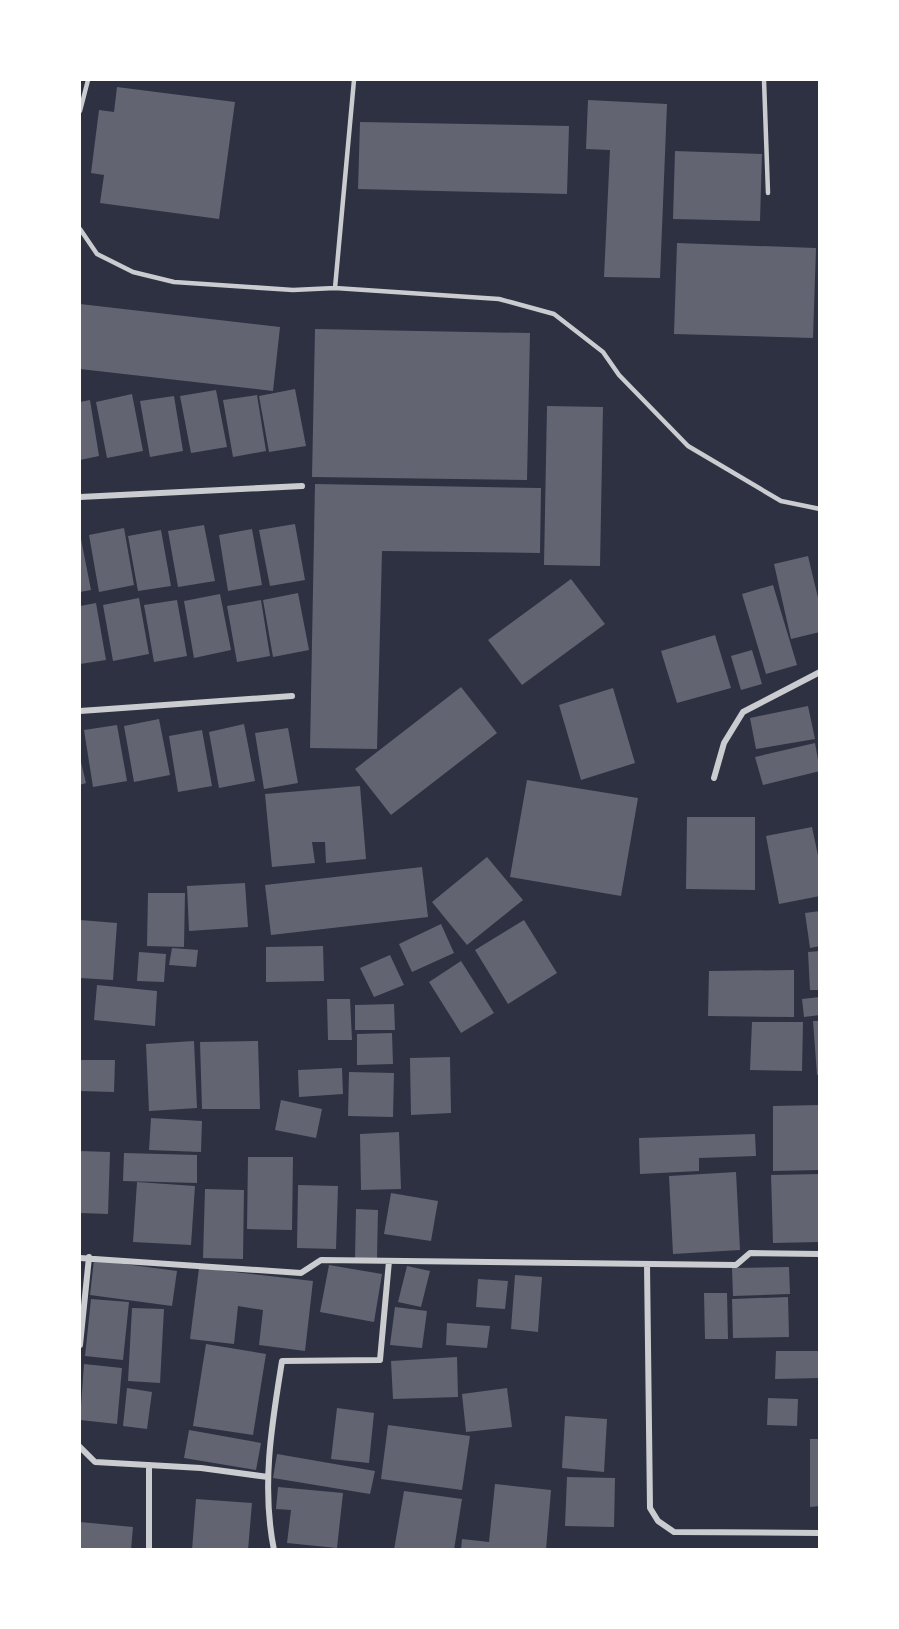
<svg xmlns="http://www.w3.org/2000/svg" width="899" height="1629" viewBox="0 0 899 1629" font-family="Rubik,sans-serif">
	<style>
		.building { fill: #626471 }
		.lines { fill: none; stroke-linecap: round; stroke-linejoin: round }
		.service { stroke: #caccd0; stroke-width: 4.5 }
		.minor { stroke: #caccd0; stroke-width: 6 }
	</style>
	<rect width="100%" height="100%" fill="#2d3142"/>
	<path class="building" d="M 117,87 L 235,102 L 219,219 L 100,203 L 104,175 L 91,173 L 99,110 L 114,112 Z
		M 588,100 L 667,104 L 660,278 L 604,277 L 610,150 L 586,149 Z
		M 360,122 L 569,126 L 567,194 L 358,189 Z
		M 675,151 L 762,154 L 760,221 L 673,219 Z
		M 677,243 L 816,248 L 813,338 L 674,334 Z
		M 80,304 L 280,327 L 273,391 L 80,369 Z
		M 315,329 L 530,333 L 527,480 L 312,477 Z
		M 295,389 L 306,446 L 269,452 L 259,396 Z
		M 216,390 L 227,447 L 191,453 L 180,396 Z
		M 132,394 L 143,451 L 107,458 L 96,402 Z
		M 257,395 L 266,451 L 233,457 L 223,400 Z
		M 174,396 L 183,451 L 150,457 L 140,401 Z
		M 90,400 L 99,456 L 80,460 L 80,402 Z
		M 547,406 L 603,407 L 600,566 L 544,565 Z
		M 315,484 L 541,488 L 540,553 L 382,551 L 377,749 L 310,748 Z
		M 295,524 L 305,580 L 270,586 L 259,530 Z
		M 204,525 L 215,581 L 178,587 L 168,531 Z
		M 124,528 L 134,585 L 99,592 L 89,535 Z
		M 252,529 L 262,585 L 228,591 L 219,535 Z
		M 161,530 L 171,586 L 138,591 L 128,536 Z
		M 80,534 L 91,590 L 80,592 Z
		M 808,556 L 820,606 L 820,632 L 791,639 L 774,564 Z
		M 571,579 L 605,624 L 522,685 L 488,640 Z
		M 773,585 L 797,665 L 766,674 L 742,594 Z
		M 298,593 L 309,650 L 273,657 L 263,600 Z
		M 220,594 L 231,650 L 194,658 L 184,601 Z
		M 139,598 L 149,654 L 113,661 L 103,605 Z
		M 177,600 L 187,656 L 154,662 L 144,605 Z
		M 261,600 L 270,656 L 237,662 L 227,606 Z
		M 96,603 L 106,660 L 80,664 L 80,606 Z
		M 715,635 L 731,688 L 677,703 L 661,651 Z
		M 752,650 L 762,684 L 741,690 L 731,656 Z
		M 461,687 L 497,733 L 391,815 L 355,769 Z
		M 613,688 L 635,763 L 581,780 L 559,705 Z
		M 808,706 L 815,739 L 756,749 L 750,718 Z
		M 159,719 L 170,775 L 134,782 L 124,726 Z
		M 244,724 L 255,781 L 219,788 L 209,732 Z
		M 117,725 L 127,781 L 93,787 L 84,730 Z
		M 288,728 L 298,783 L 264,789 L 255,733 Z
		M 202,730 L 212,786 L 178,792 L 169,736 Z
		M 815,743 L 820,771 L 763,785 L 755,757 Z
		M 80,758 L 86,783 L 80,785 Z
		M 527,780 L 638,798 L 621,896 L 510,877 Z
		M 360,786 L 366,859 L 326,863 L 325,842 L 312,842 L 315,863 L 272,867 L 265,794 Z
		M 687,817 L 755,817 L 755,890 L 686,889 Z
		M 812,827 L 820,865 L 820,896 L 779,904 L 766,836 Z
		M 487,857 L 523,900 L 467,945 L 432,902 Z
		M 422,867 L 428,917 L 271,935 L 265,885 Z
		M 245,883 L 248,927 L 189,931 L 187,886 Z
		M 148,893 L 185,893 L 184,947 L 147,946 Z
		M 820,911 L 820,946 L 810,948 L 805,913 Z
		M 80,920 L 117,923 L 113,980 L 80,978 Z
		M 524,920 L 557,973 L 508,1004 L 475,950 Z
		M 441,924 L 454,953 L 412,972 L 399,944 Z
		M 323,946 L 324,981 L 266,982 L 266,947 Z
		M 172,948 L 198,950 L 196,967 L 169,965 Z
		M 820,951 L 820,990 L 810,990 L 808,952 Z
		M 139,952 L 166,954 L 164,982 L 137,981 Z
		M 390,955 L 404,985 L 374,997 L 360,968 Z
		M 461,961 L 494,1013 L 461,1033 L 429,982 Z
		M 794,970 L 794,1017 L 708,1016 L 709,971 Z
		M 97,985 L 157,991 L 155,1026 L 94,1020 Z
		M 820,997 L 820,1015 L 804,1017 L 802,999 Z
		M 327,999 L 350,999 L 352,1040 L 328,1040 Z
		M 394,1004 L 395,1030 L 355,1030 L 355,1005 Z
		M 813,1021 L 820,1021 L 820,1074 L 817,1075 Z
		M 752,1022 L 803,1022 L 802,1071 L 750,1070 Z
		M 392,1033 L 393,1064 L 357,1065 L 357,1034 Z
		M 194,1041 L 197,1108 L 149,1111 L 146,1044 Z
		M 258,1041 L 260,1109 L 202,1109 L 200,1042 Z
		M 450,1057 L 451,1113 L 411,1115 L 410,1058 Z
		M 80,1060 L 115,1060 L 114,1092 L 80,1091 Z
		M 342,1068 L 343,1094 L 299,1097 L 298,1070 Z
		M 349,1072 L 394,1073 L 393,1117 L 348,1116 Z
		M 281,1100 L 322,1109 L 316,1138 L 275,1130 Z
		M 820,1105 L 820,1170 L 773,1171 L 773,1106 Z
		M 151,1118 L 202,1121 L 201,1152 L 149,1150 Z
		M 399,1132 L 401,1189 L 361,1190 L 360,1134 Z
		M 755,1134 L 756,1156 L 699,1158 L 699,1171 L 640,1174 L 639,1138 Z
		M 80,1151 L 110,1152 L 108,1214 L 80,1213 Z
		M 124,1153 L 197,1155 L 197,1183 L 123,1181 Z
		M 248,1157 L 293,1157 L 292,1230 L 247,1229 Z
		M 736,1172 L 740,1250 L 673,1254 L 669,1176 Z
		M 820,1174 L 820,1242 L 773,1243 L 771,1175 Z
		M 137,1182 L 195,1186 L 191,1245 L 133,1242 Z
		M 298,1185 L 338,1186 L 336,1249 L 297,1248 Z
		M 205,1189 L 244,1190 L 243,1259 L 203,1258 Z
		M 391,1193 L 438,1201 L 431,1241 L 384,1234 Z
		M 356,1209 L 378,1210 L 377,1259 L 355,1259 Z
		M 94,1260 L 177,1271 L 172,1306 L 90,1295 Z
		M 329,1265 L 382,1274 L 374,1322 L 320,1312 Z
		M 407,1266 L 430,1271 L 421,1307 L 398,1302 Z
		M 789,1267 L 790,1294 L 733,1296 L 732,1268 Z
		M 199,1268 L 313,1281 L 305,1351 L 259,1345 L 263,1310 L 238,1306 L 234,1344 L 190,1339 Z
		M 515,1275 L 542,1277 L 538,1332 L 511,1329 Z
		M 478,1279 L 508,1281 L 505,1309 L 476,1307 Z
		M 704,1293 L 727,1293 L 728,1339 L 705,1339 Z
		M 788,1297 L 789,1337 L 733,1338 L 732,1299 Z
		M 91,1299 L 129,1302 L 123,1360 L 85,1356 Z
		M 395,1307 L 427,1311 L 422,1348 L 390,1345 Z
		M 132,1308 L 164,1309 L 160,1383 L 128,1381 Z
		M 447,1323 L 490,1326 L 487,1348 L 446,1345 Z
		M 206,1344 L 266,1354 L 253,1435 L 193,1426 Z
		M 776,1351 L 820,1351 L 820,1378 L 775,1379 Z
		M 457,1357 L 458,1397 L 393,1399 L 391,1361 Z
		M 84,1364 L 122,1368 L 117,1424 L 80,1420 Z
		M 127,1388 L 152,1392 L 147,1429 L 123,1426 Z
		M 507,1388 L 512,1427 L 466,1432 L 462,1394 Z
		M 768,1398 L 798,1399 L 797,1426 L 767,1425 Z
		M 337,1408 L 374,1413 L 369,1463 L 331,1459 Z
		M 565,1416 L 607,1419 L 604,1472 L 562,1468 Z
		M 388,1425 L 470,1436 L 462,1490 L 381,1479 Z
		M 189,1430 L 261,1443 L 256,1470 L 184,1458 Z
		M 810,1439 L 820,1439 L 820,1506 L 810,1507 Z
		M 277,1454 L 375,1471 L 370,1494 L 273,1478 Z
		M 567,1477 L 615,1478 L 614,1527 L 565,1526 Z
		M 495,1484 L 551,1490 L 546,1550 L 461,1550 L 462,1539 L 489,1542 Z
		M 278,1487 L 343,1493 L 337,1548 L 287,1543 L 291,1510 L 276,1509 Z
		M 404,1491 L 462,1499 L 454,1550 L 394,1550 Z
		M 196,1499 L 252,1503 L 248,1550 L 192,1550 Z
		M 80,1522 L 133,1527 L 131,1550 L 80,1550 Z"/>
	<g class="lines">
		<path class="service" d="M 764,80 L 768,193
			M 80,111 L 88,80
			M 80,229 L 97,254 L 133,272 L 174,282 L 293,290 L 335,288 L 499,299 L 554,314 L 603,352 L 619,375 L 688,446 L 781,501 L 820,509
			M 335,288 L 354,80"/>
		<path class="minor" d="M 80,497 L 302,486
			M 80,711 L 292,696
			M 714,778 L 724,743 L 743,712 L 820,672
			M 80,1258 L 301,1273 L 321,1260 L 736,1265 L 750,1253 L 820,1254
			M 647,1264 L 650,1508 L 658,1521 L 674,1532 L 820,1533
			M 80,1345 L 89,1257
			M 80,1447 L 95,1462 L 201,1468 L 268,1477
			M 149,1550 L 149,1465
			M 274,1550 C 261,1486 272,1423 282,1361 L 380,1360 L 389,1261"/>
	</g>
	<rect width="899" height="1629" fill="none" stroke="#ffffff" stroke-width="162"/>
</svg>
